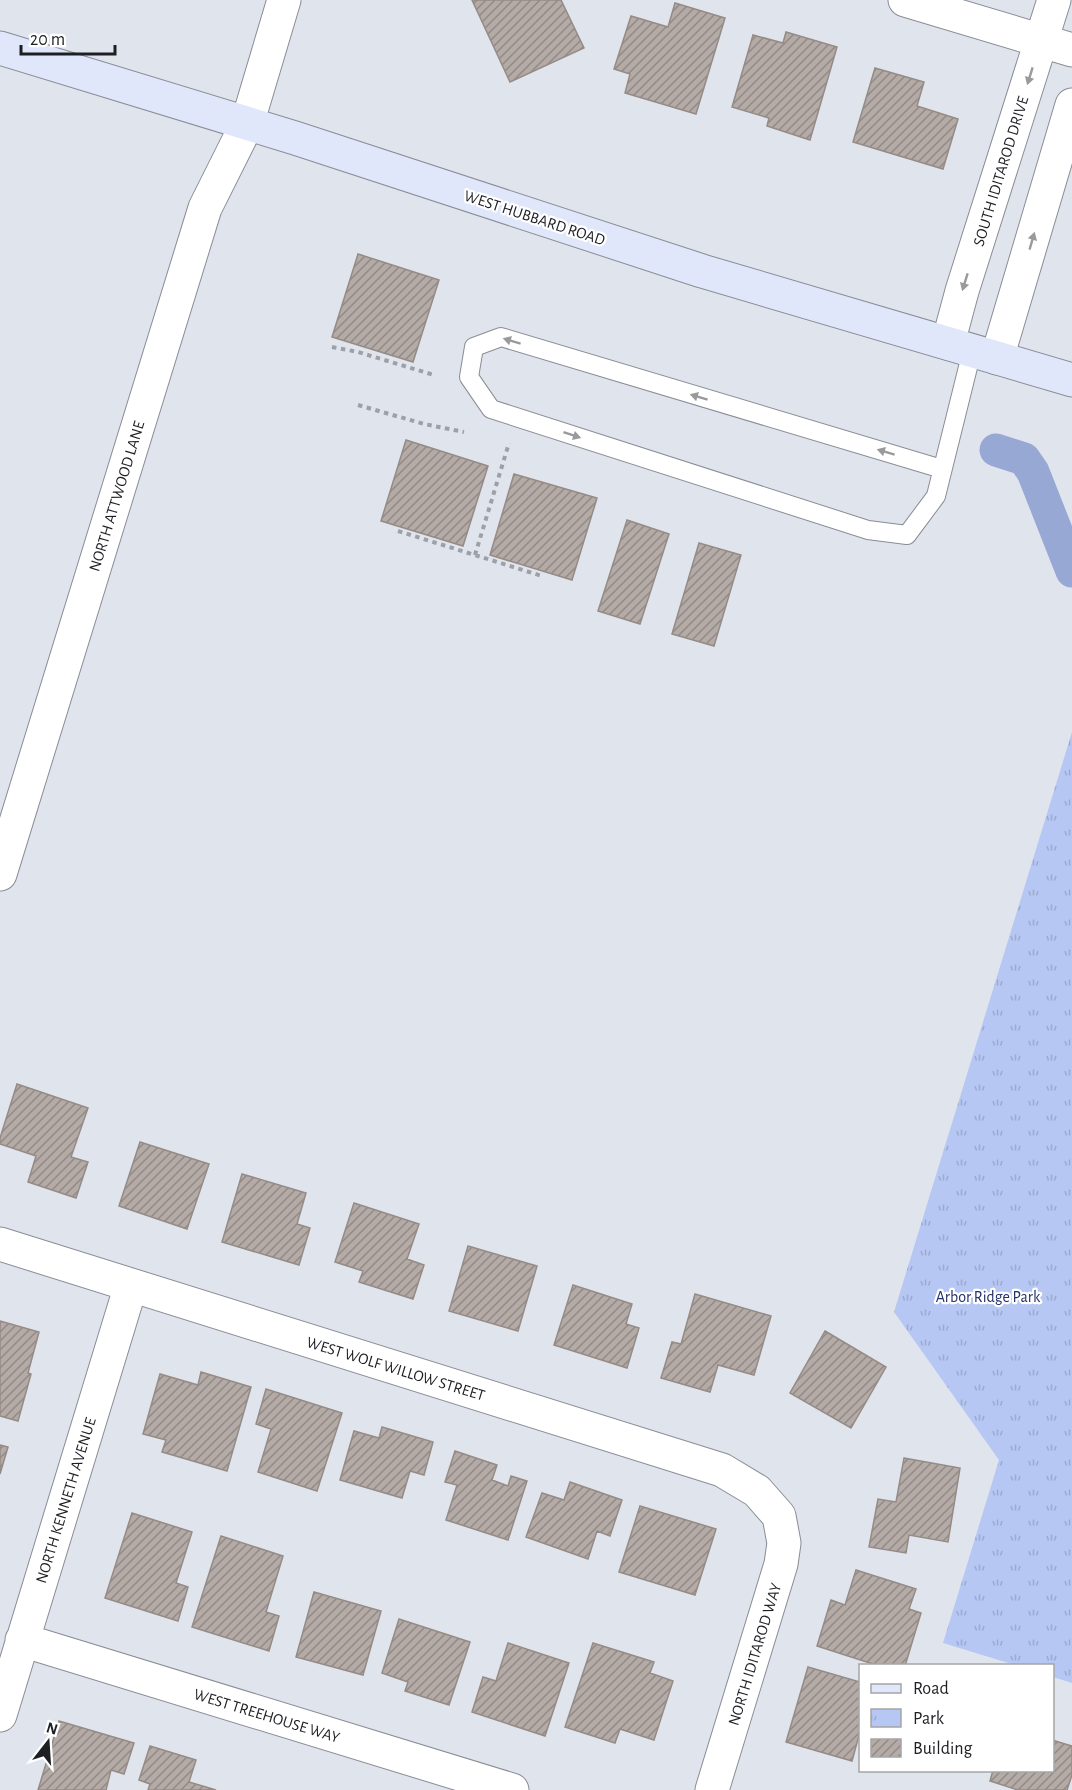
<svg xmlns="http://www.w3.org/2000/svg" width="1072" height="1790" viewBox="0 0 1072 1790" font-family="'Alegreya Sans',sans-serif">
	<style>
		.park { fill: url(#park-tufts) }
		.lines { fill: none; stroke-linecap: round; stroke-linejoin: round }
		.canal { stroke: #98a8d5; stroke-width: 33 }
		.building { fill: url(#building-hatch); stroke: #958b86; stroke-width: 1.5 }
		.lane-casing { stroke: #8a8d96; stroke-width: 20 }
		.street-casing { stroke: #8a8d96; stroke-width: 35 }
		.secondary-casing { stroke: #8a8d96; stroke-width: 35 }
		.path { stroke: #9da0a7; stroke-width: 4; stroke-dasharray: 4.5 4.5; stroke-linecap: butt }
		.lane { stroke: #fff; stroke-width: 18 }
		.street { stroke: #fff; stroke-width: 33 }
		.secondary { stroke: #e0e7fb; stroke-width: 33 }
		.oneway { fill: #9a9a9c }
		.labels { text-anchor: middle; stroke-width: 4.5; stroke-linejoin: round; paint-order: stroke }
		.street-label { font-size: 16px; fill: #1e1f23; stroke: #fff }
		.park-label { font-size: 16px; fill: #233167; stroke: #fff }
	</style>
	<defs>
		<pattern id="park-tufts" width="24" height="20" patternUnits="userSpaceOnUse" patternTransform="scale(1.5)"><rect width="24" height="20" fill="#b7c7f3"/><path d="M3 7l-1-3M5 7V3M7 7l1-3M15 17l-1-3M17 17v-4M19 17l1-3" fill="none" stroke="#9daad0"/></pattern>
		<pattern id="building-hatch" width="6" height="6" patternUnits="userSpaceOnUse" patternTransform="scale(1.5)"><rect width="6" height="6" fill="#b4aaa6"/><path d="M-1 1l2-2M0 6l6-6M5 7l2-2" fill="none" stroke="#928a87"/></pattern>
	</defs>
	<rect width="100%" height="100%" fill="#e0e4ed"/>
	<path class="park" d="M 1072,732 L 1072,1683 L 1053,1677 L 1052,1666 L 1015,1665 L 943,1643 L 999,1460 L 894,1312 Z"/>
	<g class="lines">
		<path class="canal" d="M 996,450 L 1024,459 L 1033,472 L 1072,571"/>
	</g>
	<path class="building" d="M 472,0 L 561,0 L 584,48 L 510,82 Z
		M 675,3 L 725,18 L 696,114 L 625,93 L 630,74 L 614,69 L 631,16 L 668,27 Z
		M 786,32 L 837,47 L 810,140 L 767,126 L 769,118 L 732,107 L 753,35 L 783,43 Z
		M 875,68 L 924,82 L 917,106 L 958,119 L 943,169 L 853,142 Z
		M 358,254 L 439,280 L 413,362 L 332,337 Z
		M 406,440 L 488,466 L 463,546 L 381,521 Z
		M 514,474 L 597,498 L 572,580 L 490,555 Z
		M 627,520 L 669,534 L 640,624 L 598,611 Z
		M 699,543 L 741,555 L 714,646 L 672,634 Z
		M 17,1084 L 88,1108 L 71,1157 L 88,1162 L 76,1198 L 28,1182 L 36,1156 L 0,1144 L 0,1138 Z
		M 140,1142 L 209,1164 L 187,1229 L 119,1206 Z
		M 242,1174 L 306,1193 L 297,1224 L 310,1228 L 299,1265 L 222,1242 Z
		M 354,1203 L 419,1224 L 407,1259 L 424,1265 L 413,1299 L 359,1282 L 363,1271 L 335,1262 Z
		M 468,1246 L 537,1266 L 518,1331 L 449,1311 Z
		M 573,1285 L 632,1304 L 626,1324 L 639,1328 L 627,1368 L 554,1345 Z
		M 695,1294 L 771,1316 L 754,1375 L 718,1365 L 710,1392 L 661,1378 L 672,1342 L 681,1344 Z
		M 0,1321 L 39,1332 L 28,1373 L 31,1374 L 18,1421 L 0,1416 Z
		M 825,1331 L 886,1367 L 851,1428 L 790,1393 Z
		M 201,1372 L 251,1387 L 227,1471 L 162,1452 L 166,1440 L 143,1434 L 160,1374 L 198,1385 Z
		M 266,1389 L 342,1413 L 317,1491 L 258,1472 L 271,1429 L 256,1424 Z
		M 382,1427 L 433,1442 L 424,1475 L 410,1471 L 402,1498 L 340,1480 L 354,1431 L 379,1438 Z
		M 0,1445 L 8,1447 L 0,1474 Z
		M 455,1451 L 497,1465 L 492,1480 L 508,1486 L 511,1476 L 527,1481 L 508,1540 L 446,1520 L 457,1485 L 445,1482 Z
		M 904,1458 L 960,1468 L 948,1542 L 909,1535 L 906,1553 L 869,1547 L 878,1499 L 896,1502 Z
		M 570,1482 L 622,1500 L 610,1536 L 597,1531 L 588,1559 L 526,1537 L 542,1493 L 564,1500 Z
		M 640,1506 L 716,1529 L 695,1595 L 619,1572 Z
		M 132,1513 L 192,1532 L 176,1583 L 188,1587 L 178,1621 L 105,1598 Z
		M 221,1536 L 283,1556 L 266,1612 L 279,1616 L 269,1651 L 192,1627 Z
		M 856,1570 L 916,1589 L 909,1609 L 921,1613 L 905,1666 L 879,1666 L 817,1646 L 831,1600 L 845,1605 Z
		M 314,1592 L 381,1611 L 363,1675 L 296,1657 Z
		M 399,1619 L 470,1642 L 449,1705 L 405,1691 L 408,1682 L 382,1673 Z
		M 508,1643 L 569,1663 L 545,1736 L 472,1712 L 483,1677 L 496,1681 Z
		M 593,1643 L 654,1662 L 650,1673 L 673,1681 L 654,1740 L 620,1729 L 615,1743 L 565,1727 Z
		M 808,1667 L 860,1682 L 860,1732 L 852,1761 L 786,1742 Z
		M 59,1721 L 134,1743 L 124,1774 L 111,1770 L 106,1790 L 38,1790 Z
		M 1052,1740 L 1072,1746 L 1072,1775 L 1067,1790 L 1018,1790 L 990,1781 L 993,1770 L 1052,1770 Z
		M 150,1746 L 196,1760 L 189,1782 L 216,1790 L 148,1790 L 150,1784 L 139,1780 Z"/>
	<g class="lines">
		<g class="lane-casing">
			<path id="lane" d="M 942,469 L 501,337 L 474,347 L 469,377 L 491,409 L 868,530 L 907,535 L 936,496 L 972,351"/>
		</g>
		<g class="street-casing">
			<path id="street" d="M 905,0 L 1072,50
				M 948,343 L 962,291 L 1054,0
				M 997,358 L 1072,105
				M 0,874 L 205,208 L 247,124 L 284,0
				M 0,1244 L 722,1470 L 757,1491 L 779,1516 L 784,1543 L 781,1564 L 712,1790
				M 22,1640 L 512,1790
				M 0,1715 L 131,1285"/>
		</g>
		<g class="secondary-casing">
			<path id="secondary" d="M 0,48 L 295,138 L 702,271 L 1072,380"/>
		</g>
		<path class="path" d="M 332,347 L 358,352 L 434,375
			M 358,405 L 424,424 L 464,432
			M 398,531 L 542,576
			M 475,555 L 509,443"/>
		<use href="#lane" class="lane"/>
		<use href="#street" class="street"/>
		<use href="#secondary" class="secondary"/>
	</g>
	<defs><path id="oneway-solid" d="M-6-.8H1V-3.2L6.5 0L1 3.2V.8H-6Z" transform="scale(1.5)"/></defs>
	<g class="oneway">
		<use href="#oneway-solid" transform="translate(1030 76) rotate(107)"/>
		<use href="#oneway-solid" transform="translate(1032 241) rotate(-74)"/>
		<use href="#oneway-solid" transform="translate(965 282) rotate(107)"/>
		<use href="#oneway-solid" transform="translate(512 341) rotate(-163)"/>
		<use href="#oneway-solid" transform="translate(699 397) rotate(-163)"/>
		<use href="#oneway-solid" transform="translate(572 435) rotate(18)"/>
		<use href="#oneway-solid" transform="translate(886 452) rotate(-163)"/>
	</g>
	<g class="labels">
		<g class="street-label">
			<text transform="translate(1000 171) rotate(-73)" y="6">SOUTH IDITAROD DRIVE</text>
			<text transform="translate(535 217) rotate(18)" y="6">WEST HUBBARD ROAD</text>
			<text transform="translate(116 496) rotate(-73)" y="6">NORTH ATTWOOD LANE</text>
			<text transform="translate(396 1368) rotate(17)" y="6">WEST WOLF WILLOW STREET</text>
			<text transform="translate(65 1500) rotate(-73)" y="6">NORTH KENNETH AVENUE</text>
			<text transform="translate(754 1654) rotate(-73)" y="6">NORTH IDITAROD WAY</text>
			<text transform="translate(267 1715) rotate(17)" y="6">WEST TREEHOUSE WAY</text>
		</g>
		<g class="park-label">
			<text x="988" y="1302">Arbor Ridge Park</text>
		</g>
	</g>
	<rect x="859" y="1664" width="195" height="108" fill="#ffffff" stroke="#a5a5a7" stroke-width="1.5"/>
	<rect x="871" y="1684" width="30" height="9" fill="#e0e7fb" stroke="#a5a5a7" stroke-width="1.5"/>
	<text x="913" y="1694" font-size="18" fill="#1e1f23">Road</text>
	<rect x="871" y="1709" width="30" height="18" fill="url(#park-tufts)" stroke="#a5a5a7" stroke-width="1.5"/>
	<text x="913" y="1724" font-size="18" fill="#1e1f23">Park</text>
	<rect x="871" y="1739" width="30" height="18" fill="url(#building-hatch)" stroke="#a5a5a7" stroke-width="1.5"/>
	<text x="913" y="1754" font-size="18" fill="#1e1f23">Building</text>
	<g transform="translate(48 1742) rotate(17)" stroke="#ffffff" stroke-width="4.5" paint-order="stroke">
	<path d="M0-4.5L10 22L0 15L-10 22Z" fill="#1e1f23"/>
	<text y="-9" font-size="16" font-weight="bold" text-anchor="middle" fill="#1e1f23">N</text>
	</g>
	<path d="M21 45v9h94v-9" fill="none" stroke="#1e1f23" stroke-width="3"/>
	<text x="30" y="45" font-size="18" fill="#1e1f23" stroke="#ffffff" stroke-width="4.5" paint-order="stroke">20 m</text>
</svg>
